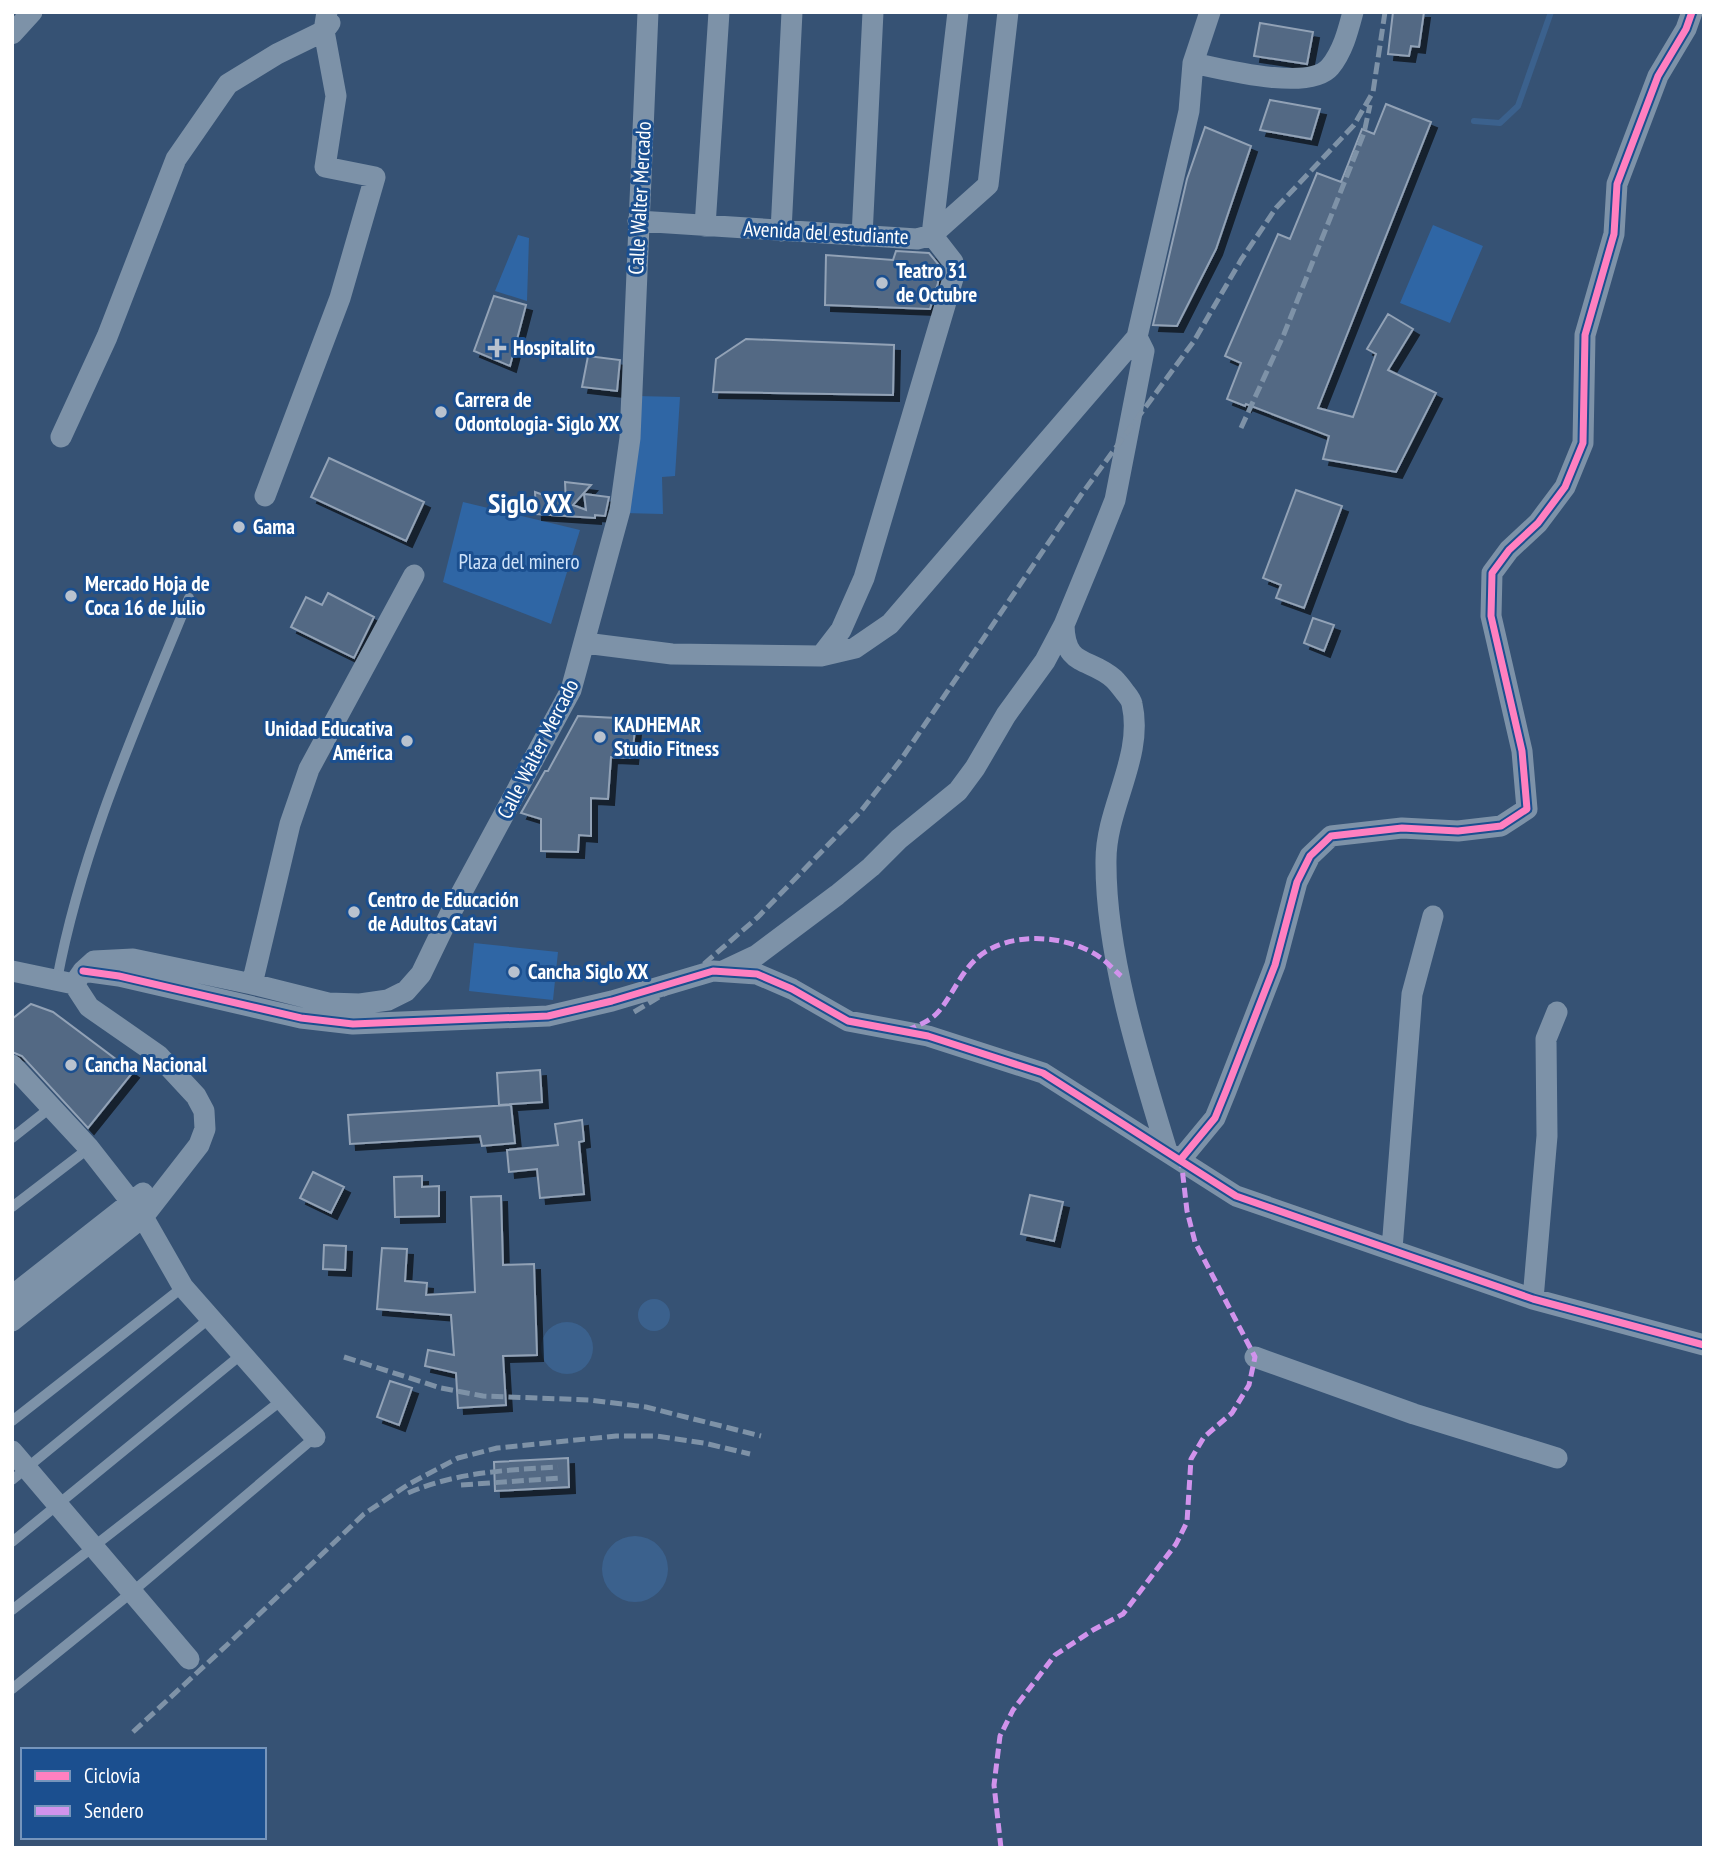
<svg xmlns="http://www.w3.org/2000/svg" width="1716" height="1860" viewBox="0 0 1716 1860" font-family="'PT Sans Narrow',sans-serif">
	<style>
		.green { fill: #2f66a5 }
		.water { fill: #3b618d }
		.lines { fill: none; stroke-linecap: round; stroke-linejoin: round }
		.stream { stroke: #3b618d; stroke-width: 6 }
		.building { fill: #526984; stroke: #92a2b6; stroke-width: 2; filter: url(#shadow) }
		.lane { stroke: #7d92a8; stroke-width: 10 }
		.street { stroke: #7d92a8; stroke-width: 21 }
		.rail { stroke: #7e92a7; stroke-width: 5; stroke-dasharray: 12 5; stroke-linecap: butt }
		.quiet { stroke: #d193ec; stroke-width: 5; stroke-dasharray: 10 5; stroke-linecap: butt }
		.cycleway-casing { stroke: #1b4f8f; stroke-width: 11 }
		.cycleway { stroke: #ff80c0; stroke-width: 7 }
		.poi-dot { fill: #b9c2ce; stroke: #1b4f8f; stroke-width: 2.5 }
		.labels { text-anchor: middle; stroke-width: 6; stroke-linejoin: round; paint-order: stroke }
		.street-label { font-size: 21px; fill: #fff; stroke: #1b4f8f }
		.poi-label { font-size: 21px; font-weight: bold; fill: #fff; stroke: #1b4f8f; text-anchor: start }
		.park-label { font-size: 21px; fill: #cfe3fa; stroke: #1b4f8f }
		.district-label { font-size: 28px; font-weight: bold; fill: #fff; stroke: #1b4f8f }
	</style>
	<defs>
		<filter id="shadow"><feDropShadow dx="6" dy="6" stdDeviation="0" flood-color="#0009"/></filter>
	</defs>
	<rect width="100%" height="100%" fill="#365274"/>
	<path class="green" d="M 1433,225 L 1483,246 L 1450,323 L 1400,303 Z
		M 518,235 L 529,238 L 527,301 L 495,291 Z
		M 636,396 L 680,397 L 675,476 L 662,477 L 663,514 L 624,513 Z
		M 463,502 L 580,530 L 551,624 L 443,582 Z
		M 474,943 L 558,952 L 553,1000 L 469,991 Z"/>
	<path class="water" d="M638 1315a16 16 0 1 1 32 0a16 16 0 1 1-32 0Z
		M541 1348a26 26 0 1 1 52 0a26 26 0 1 1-52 0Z
		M602 1569a33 33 0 1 1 66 0a33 33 0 1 1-66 0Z"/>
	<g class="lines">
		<path class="stream" d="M 1474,121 L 1500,123 L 1518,106 L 1551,12"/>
	</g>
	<path class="building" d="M 1393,12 L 1424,12 L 1419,47 L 1411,46 L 1409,56 L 1388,54 Z
		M 1260,23 L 1313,32 L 1307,64 L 1254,56 Z
		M 1270,100 L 1320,109 L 1311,139 L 1260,130 Z
		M 1386,104 L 1431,122 L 1318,408 L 1353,417 L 1376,354 L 1367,349 L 1388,314 L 1413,329 L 1388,370 L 1436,393 L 1396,472 L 1323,459 L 1329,436 L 1246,404 L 1245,406 L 1227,399 L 1241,363 L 1225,356 L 1278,234 L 1290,239 L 1317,173 L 1341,182 L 1362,129 L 1374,134 Z
		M 1205,127 L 1251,146 L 1216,249 L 1177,326 L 1153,325 L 1187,179 Z
		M 896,251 L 929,253 L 939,265 L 938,283 L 930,309 L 825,305 L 826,255 L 893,260 Z
		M 494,296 L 526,305 L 510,366 L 474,351 Z
		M 746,339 L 894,345 L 893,395 L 713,392 L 716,359 Z
		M 588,356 L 620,360 L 617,391 L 582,387 Z
		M 329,458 L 424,502 L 406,541 L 311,497 Z
		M 565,482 L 591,485 L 573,505 L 586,510 L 584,494 L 609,497 L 605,516 L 595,515 L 595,518 L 536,514 L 535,492 L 566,503 Z
		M 1296,490 L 1342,506 L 1304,608 L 1276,598 L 1281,585 L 1263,578 Z
		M 328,593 L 374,617 L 354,658 L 291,627 L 306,597 L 322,605 Z
		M 1313,618 L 1334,625 L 1324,651 L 1304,643 Z
		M 578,716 L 636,719 L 632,758 L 611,757 L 608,799 L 591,798 L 591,836 L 579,835 L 578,852 L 541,851 L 541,819 L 521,813 L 545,771 L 548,771 Z
		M 31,1004 L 53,1012 L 133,1072 L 88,1128 L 22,1056 L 12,1052 L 12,1019 Z
		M 540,1070 L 542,1102 L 499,1105 L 497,1073 Z
		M 511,1105 L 515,1143 L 482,1146 L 480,1136 L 350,1144 L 348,1115 Z
		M 582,1120 L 584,1141 L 579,1142 L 584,1194 L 540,1198 L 537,1169 L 509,1172 L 507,1150 L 558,1145 L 555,1124 Z
		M 313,1172 L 344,1187 L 331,1213 L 300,1198 Z
		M 422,1176 L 422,1187 L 439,1186 L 439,1216 L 395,1217 L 394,1177 Z
		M 1030,1195 L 1063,1202 L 1054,1241 L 1021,1234 Z
		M 501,1196 L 503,1265 L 534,1264 L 537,1355 L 503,1356 L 506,1405 L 458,1408 L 456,1373 L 425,1366 L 428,1350 L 454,1355 L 451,1315 L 377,1309 L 382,1248 L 407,1249 L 405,1281 L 427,1283 L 426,1295 L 475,1292 L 471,1197 Z
		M 324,1245 L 346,1246 L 345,1270 L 323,1269 Z
		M 390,1381 L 412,1388 L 399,1425 L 377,1417 Z
		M 568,1458 L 569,1487 L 495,1491 L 494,1462 Z"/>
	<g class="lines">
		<path class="lane" d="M 57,980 C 82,846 138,723 189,598
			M 12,1138 L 50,1108
			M 12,1207 L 89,1148
			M 12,1421 L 183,1287
			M 12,1480 L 210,1318
			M 12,1542 L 242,1354
			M 12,1610 L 282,1400
			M 12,1689 L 132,1592 L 315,1437"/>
		<path class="street" d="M 12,34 L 32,12
			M 1193,63 C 1222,69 1309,92 1330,67 C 1343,51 1348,31 1353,12
			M 638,221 L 917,239 L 932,235 L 988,185 L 1008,12
			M 705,226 L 719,12
			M 781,231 L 792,12
			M 862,236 L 873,12
			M 61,437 L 107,337 L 176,159 L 228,84 L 277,54 L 324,31 L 330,23
			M 265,496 L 340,298 L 375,177 L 325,167 L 336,96 L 324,31 L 327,12
			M 1064,625 C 1065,668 1089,657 1114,679 C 1117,682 1121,687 1124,691 C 1127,695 1131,699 1132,704 C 1144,757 1106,807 1106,860 C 1105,952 1140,1063 1167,1151
			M 585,643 L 672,654 L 821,656 L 855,648 L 890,624 L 1137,337 L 1189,111 L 1193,63 L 1210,12
			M 821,656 L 841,630 L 864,578 L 954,275 L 953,262 L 932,235 L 958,12
			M 12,971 L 74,984 L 89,1007 L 158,1055 L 196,1096 L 204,1111 L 205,1129 L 199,1145 L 143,1217 L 12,1321
			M 83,971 L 119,976 L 301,1018 L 353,1024 L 548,1016 L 612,1001 L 713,971 L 757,974 L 792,989 L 848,1021 L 928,1036 L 1043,1073 L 1236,1196 L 1533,1299 L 1704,1345
			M 723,971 L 757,955 L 837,895 L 871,867 L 899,839 L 958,791 L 975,768 L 1006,715 L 1045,661 L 1064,625 L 1095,550 L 1115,500 L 1144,351 L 1137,337
			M 74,984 L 83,971 L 94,961 L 133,959 L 252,984 L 328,1003 L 360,1004 L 388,1000 L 406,991 L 421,974 L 449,916 L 571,690 L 620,510 L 630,438 L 648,12
			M 252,984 L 290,824 L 309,769 L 414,575
			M 12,1065 L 89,1148 L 143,1217 L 183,1287 L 315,1437
			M 1181,1159 L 1215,1118 L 1226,1091 L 1275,965 L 1297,882 L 1310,856 L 1331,836 L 1402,828 L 1458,831 L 1501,826 L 1527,809 L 1522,751 L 1491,616 L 1492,573 L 1509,550 L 1538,523 L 1565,487 L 1583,443 L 1585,335 L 1614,234 L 1617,184 L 1658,76 L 1686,29 L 1692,12
			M 1392,1249 L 1412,994 L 1433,916
			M 12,1296 L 143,1193
			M 1533,1299 L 1547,1136 L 1546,1039 L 1557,1012
			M 1255,1357 L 1414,1414 L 1557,1458
			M 12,1451 L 189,1659"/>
		<path class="rail" d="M 1241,428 L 1284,334 L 1364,133 L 1370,105
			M 634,1012 L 681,984 L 758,917 L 861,811 L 900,761 L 1081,495 L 1194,341 L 1241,260 L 1276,208 L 1354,125 L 1373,92 L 1385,12
			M 344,1357 L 441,1388 L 483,1396 L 590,1400 L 646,1407 L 761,1436
			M 461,1485 L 561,1478
			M 408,1493 C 457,1472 506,1470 558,1467
			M 133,1732 L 227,1645 L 364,1514 L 409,1484 L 458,1458 L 497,1448 L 616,1436 L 656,1436 L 704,1443 L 750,1454"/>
		<path class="quiet" d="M 907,1031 C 918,1025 931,1021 939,1011 C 953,994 960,974 976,959 C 1007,930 1068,934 1101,958 C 1108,963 1114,970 1121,976
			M 1001,1848 L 994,1785 L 1000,1736 L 1013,1710 L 1055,1655 L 1093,1630 L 1123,1614 L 1176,1544 L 1187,1522 L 1191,1459 L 1204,1437 L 1232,1413 L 1249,1385 L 1255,1357 L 1195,1242 L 1187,1211 L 1181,1159"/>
		<g class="cycleway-casing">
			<path id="cycleway" d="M 83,971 L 119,976 L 301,1018 L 353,1024 L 548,1016 L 612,1001 L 713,971 L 757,974 L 792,989 L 848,1021 L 928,1036 L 1043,1073 L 1236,1196 L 1533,1299 L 1704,1345
				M 1181,1159 L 1215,1118 L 1226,1091 L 1275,965 L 1297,882 L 1310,856 L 1331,836 L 1402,828 L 1458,831 L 1501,826 L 1527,809 L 1522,751 L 1491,616 L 1492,573 L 1509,550 L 1538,523 L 1565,487 L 1583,443 L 1585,335 L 1614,234 L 1617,184 L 1658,76 L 1686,29 L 1692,12"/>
		</g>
		<use href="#cycleway" class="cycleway"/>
	</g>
	<g class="poi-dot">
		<circle cx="882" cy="283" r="7"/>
		<path d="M493.5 337.5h7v7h7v7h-7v7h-7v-7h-7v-7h7z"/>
		<circle cx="441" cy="412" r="7"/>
		<circle cx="239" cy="527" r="7"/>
		<circle cx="71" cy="596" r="7"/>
		<circle cx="600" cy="737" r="7"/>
		<circle cx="407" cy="741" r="7"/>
		<circle cx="354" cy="912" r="7"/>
		<circle cx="514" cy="972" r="7"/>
		<circle cx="71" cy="1065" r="7"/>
	</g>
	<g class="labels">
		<g class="street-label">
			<text transform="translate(640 198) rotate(-87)" y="7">Calle Walter Mercado</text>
			<text transform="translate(826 233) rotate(3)" y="7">Avenida del estudiante</text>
			<text transform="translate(538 749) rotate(-63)" y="7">Calle Walter Mercado</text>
		</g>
		<g class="poi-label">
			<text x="896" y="278">Teatro 31<tspan x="896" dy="24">de Octubre</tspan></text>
			<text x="513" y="355">Hospitalito</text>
			<text x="455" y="407">Carrera de<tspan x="455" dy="24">Odontologia- Siglo XX</tspan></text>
			<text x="253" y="534">Gama</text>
			<text x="85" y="591">Mercado Hoja de<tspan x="85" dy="24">Coca 16 de Julio</tspan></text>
			<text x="614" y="732">KADHEMAR<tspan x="614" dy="24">Studio Fitness</tspan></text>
			<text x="393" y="736" text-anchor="end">Unidad Educativa<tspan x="393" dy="24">América</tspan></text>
			<text x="368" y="907">Centro de Educación<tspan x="368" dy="24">de Adultos Catavi</tspan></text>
			<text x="528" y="979">Cancha Siglo XX</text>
			<text x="85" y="1072">Cancha Nacional</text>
		</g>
		<g class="park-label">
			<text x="519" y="569">Plaza del minero</text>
		</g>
		<g class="district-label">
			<text x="530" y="513">Siglo XX</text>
		</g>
	</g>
	<rect width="1716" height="1860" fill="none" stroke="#ffffff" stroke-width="28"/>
	<rect x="21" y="1748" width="245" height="91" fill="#1b4f8f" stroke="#7695bc" stroke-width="2"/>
	<rect x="35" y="1771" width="35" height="10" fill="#ff80c0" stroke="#7695bc" stroke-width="2"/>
	<text x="84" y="1783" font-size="21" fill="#ffffff">Ciclovía</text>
	<rect x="35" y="1806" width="35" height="10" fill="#d193ec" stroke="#7695bc" stroke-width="2"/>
	<text x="84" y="1818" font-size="21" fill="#ffffff">Sendero</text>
</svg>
